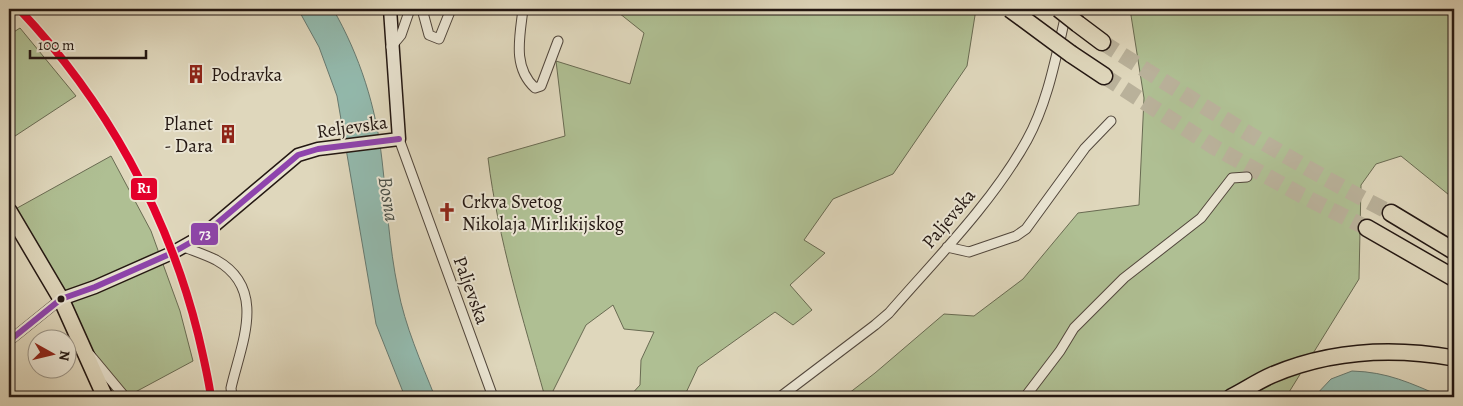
<svg xmlns="http://www.w3.org/2000/svg" width="1463" height="406" viewBox="0 0 1463 406" font-family="Alegreya,serif">
	<style>
		.green { fill: #afbf93; stroke: #696b52 }
		.water { fill: #93baae; stroke: #667970 }
		.lines { fill: none; stroke-linecap: round; stroke-linejoin: round }
		.motorway-tunnel { stroke: #b9b19a; stroke-width: 16; stroke-dasharray: 16 8; stroke-linecap: butt }
		.minor-casing { stroke: #52473c; stroke-width: 11 }
		.secondary-casing { stroke: #231712; stroke-width: 15 }
		.primary-casing { stroke: #231712; stroke-width: 18 }
		.motorway-casing { stroke: #231712; stroke-width: 19 }
		.minor { stroke: #eae5d3; stroke-width: 9 }
		.secondary { stroke: #eae5d3; stroke-width: 12 }
		.primary { stroke: #dfd7bc; stroke-width: 15 }
		.motorway { stroke: #dfd7bc; stroke-width: 16 }
		.motorway-bridge-casing { stroke: #231712; stroke-width: 19; stroke-linecap: butt }
		.motorway-bridge { stroke: #dfd7bc; stroke-width: 16 }
		.bus-1-casing { stroke: #eae5d3; stroke-width: 10 }
		.bus-1 { stroke: #8e44ad; stroke-width: 6 }
		.rail-1-casing { stroke: #eae5d3; stroke-width: 11 }
		.rail-1 { stroke: #e4002b; stroke-width: 8 }
		.bus-dot { fill: #231712; stroke: #eae5d3; stroke-width: 2 }
		.labels { text-anchor: middle; stroke-width: 4; stroke-linejoin: round; paint-order: stroke }
		.poi-label { font-size: 19px; fill: #231712; stroke: #eae5d3; text-anchor: start }
		.street-label { font-size: 19px; fill: #231712; stroke: #eae5d3 }
		.water-label { font-size: 20px; font-style: italic; fill: #4a5049; stroke: #eae5d3 }
		.line-badge { stroke: #eae5d3; stroke-width: 2 }
		.badge-label { font-size: 14px; text-anchor: middle; font-weight: bold; fill: #fff }
	</style>
	<rect width="100%" height="100%" fill="#dfd7bc"/>
	<filter id="stains"><feTurbulence type="fractalNoise" baseFrequency=".004" numOctaves="4"/><feColorMatrix values="0 0 0 0 .2 0 0 0 0 .09 0 0 0 0 .02 0 0 0 .5 -.17"/></filter>
	<radialGradient id="worn" r=".72"><stop offset=".6" stop-color="#630" stop-opacity="0"/><stop offset="1" stop-color="#630" stop-opacity=".3"/></radialGradient>
	<path class="green" d="M 614,9 L 976,9 L 967,66 L 893,174 L 833,199 L 804,240 L 825,253 L 790,285 L 812,310 L 793,325 L 775,312 L 698,367 L 684,397 L 629,397 L 640,385 L 641,360 L 654,332 L 624,329 L 613,305 L 586,325 L 550,397 L 545,397 C 523,319 498,239 488,158 L 565,136 L 556,61 L 630,84 L 644,33 Z
		M 1130,9 L 1454,9 L 1454,199 L 1401,156 L 1376,164 L 1361,185 L 1359,279 L 1286,397 L 844,397 L 875,373 L 944,314 L 974,316 L 1023,279 L 1078,213 L 1139,205 L 1144,98 Z
		M 20,28 L 76,96 L 9,140 L 9,35 Z
		M 111,156 L 151,231 L 180,311 L 193,361 L 126,397 L 105,397 L 10,212 Z"/>
	<path class="water" d="M 298,9 L 333,9 C 360,56 376,107 382,160 C 387,203 389,246 398,289 C 405,326 421,362 435,397 L 405,397 L 376,324 L 337,96 L 319,47 Z
		M 1352,371 C 1388,372 1410,383 1443,397 L 1314,397 L 1331,379 Z"/>
	<g class="lines">
		<path class="motorway-tunnel" d="M 1102,42 C 1197,103 1291,162 1391,213
			M 1104,76 L 1214,147 L 1301,195 L 1367,228"/>
		<g class="minor-casing">
			<path id="minor" d="M 422,9 L 429,35 L 439,39 L 451,9
				M 523,9 C 520,36 512,67 535,88 L 541,86 L 558,41
				M 391,47 L 401,35 L 410,9
				M 399,139 L 493,397
				M 184,247 C 194,251 206,255 216,260 C 268,289 241,344 231,388 L 232,397
				M 947,247 L 969,252 L 1016,236 L 1026,229 L 1085,148 L 1111,121
				M 9,341 L 61,299
				M 90,355 L 125,397
				M 780,397 L 875,325 L 889,313 C 936,259 992,203 1027,140 C 1048,102 1056,56 1066,14
				M 1025,397 L 1060,351 L 1074,328 L 1124,278 L 1201,218 L 1232,178 L 1247,177"/>
		</g>
		<g class="secondary-casing">
			<path id="secondary" d="M 61,299 L 95,287 L 172,253 L 202,236 L 298,155 L 318,149 L 399,139 L 390,9"/>
		</g>
		<g class="primary-casing">
			<path id="primary" d="M 9,211 L 61,299 L 105,397
				M 1231,397 C 1245,390 1258,381 1272,375 C 1331,350 1392,347 1454,358"/>
		</g>
		<g class="motorway-casing">
			<path id="motorway" d="M 1078,24 L 1102,42
				M 1071,54 L 1104,76
				M 1391,213 L 1454,251
				M 1367,228 L 1454,278"/>
		</g>
		<use href="#minor" class="minor"/>
		<use href="#secondary" class="secondary"/>
		<use href="#primary" class="primary"/>
		<use href="#motorway" class="motorway"/>
		<g class="motorway-bridge-casing">
			<path id="motorway-bridge" d="M 1010,9 L 1071,54
				M 1059,9 L 1078,24"/>
		</g>
		<use href="#motorway-bridge" class="motorway-bridge"/>
		<g class="bus-1-casing">
			<path id="bus-1" d="M 9,341 L 61,299 L 95,287 L 172,253 L 202,236 L 298,155 L 318,149 L 399,139"/>
		</g>
		<use href="#bus-1" class="bus-1"/>
		<g class="rail-1-casing">
			<path id="rail-1" d="M 19,9 C 105,100 168,213 198,334 C 203,355 208,376 211,397"/>
		</g>
		<use href="#rail-1" class="rail-1"/>
	</g>
	<defs>
		<g id="building-bare" transform="scale(1.5)"><path d="M-4-6H4V6H1V3H-1V6H-4ZM-2.5-4.3h1.7v1.8h-1.7ZM.8-4.3h1.7v1.8H.8ZM-2.5-1h1.7V.8h-1.7ZM.8-1h1.7V.8H.8Z" fill="#8f2418" stroke="#eae5d3" stroke-width="2.5" paint-order="stroke"/></g>
		<g id="church-bare" transform="scale(1.5)"><path d="M-1.2-6h2.4v3.5h3.3v2.4h-3.3V6h-2.4V-.1h-3.3v-2.4h3.3Z" fill="#8f2418" stroke="#eae5d3" stroke-width="2.5" paint-order="stroke"/></g>
	</defs>
	<g fill-rule="evenodd">
		<use href="#building-bare" x="196" y="74"/>
		<use href="#building-bare" x="228" y="134"/>
		<use href="#church-bare" x="447" y="212"/>
	</g>
	<circle class="bus-dot" cx="61" cy="299" r="4.5"/>
	<g class="labels">
		<g class="poi-label">
			<text x="211" y="81">Podravka</text>
			<text x="213" y="130" text-anchor="end">Planet<tspan x="213" dy="22">- Dara</tspan></text>
			<text x="462" y="208">Crkva Svetog<tspan x="462" dy="22">Nikolaja Mirlikijskog</tspan></text>
		</g>
		<g class="street-label">
			<text transform="translate(352 126) rotate(-8)" y="7">Reljevska</text>
			<text transform="translate(948 218) rotate(-50)" y="7">Paljevska</text>
			<text transform="translate(472 290) rotate(70)" y="7">Paljevska</text>
		</g>
		<g class="water-label">
			<text transform="translate(389 199) rotate(81)" y="7">Bosna</text>
		</g>
	</g>
	<g class="line-badge">
		<rect x="130" y="177" width="28" height="24" rx="5" fill="#e4002b"/>
		<rect x="190" y="222" width="29" height="24" rx="5" fill="#8e44ad"/>
	</g>
	<g class="badge-label">
		<text x="144" y="193">R1</text>
		<text x="205" y="239">73</text>
	</g>
	<rect width="1463" height="406" fill="none" stroke="#dfd7bc" stroke-width="30"/>
	<rect x="10" y="10" width="1443" height="386" fill="none" stroke="#231712" stroke-width="2.5"/>
	<rect x="15" y="15" width="1433" height="376" fill="none" stroke="#231712"/>
	<g transform="translate(52 354) rotate(98)"><circle r="24" fill="#eae5d3" stroke="#9a9386"/>
	<path d="M0-4L9 19L0 12L-9 19Z" fill="#8f2418"/>
	<text y="-8" font-size="14" font-weight="bold" text-anchor="middle" fill="#231712">N</text>
	</g>
	<path d="M30 50v8h116v-8" fill="none" stroke="#231712" stroke-width="2.5"/>
	<text x="38" y="50" font-size="15" fill="#231712" stroke="#eae5d3" stroke-width="4" paint-order="stroke">100 m</text>
	<rect width="100%" height="100%" filter="url(#stains)"/>
	<rect width="100%" height="100%" fill="url(#worn)"/>
</svg>
